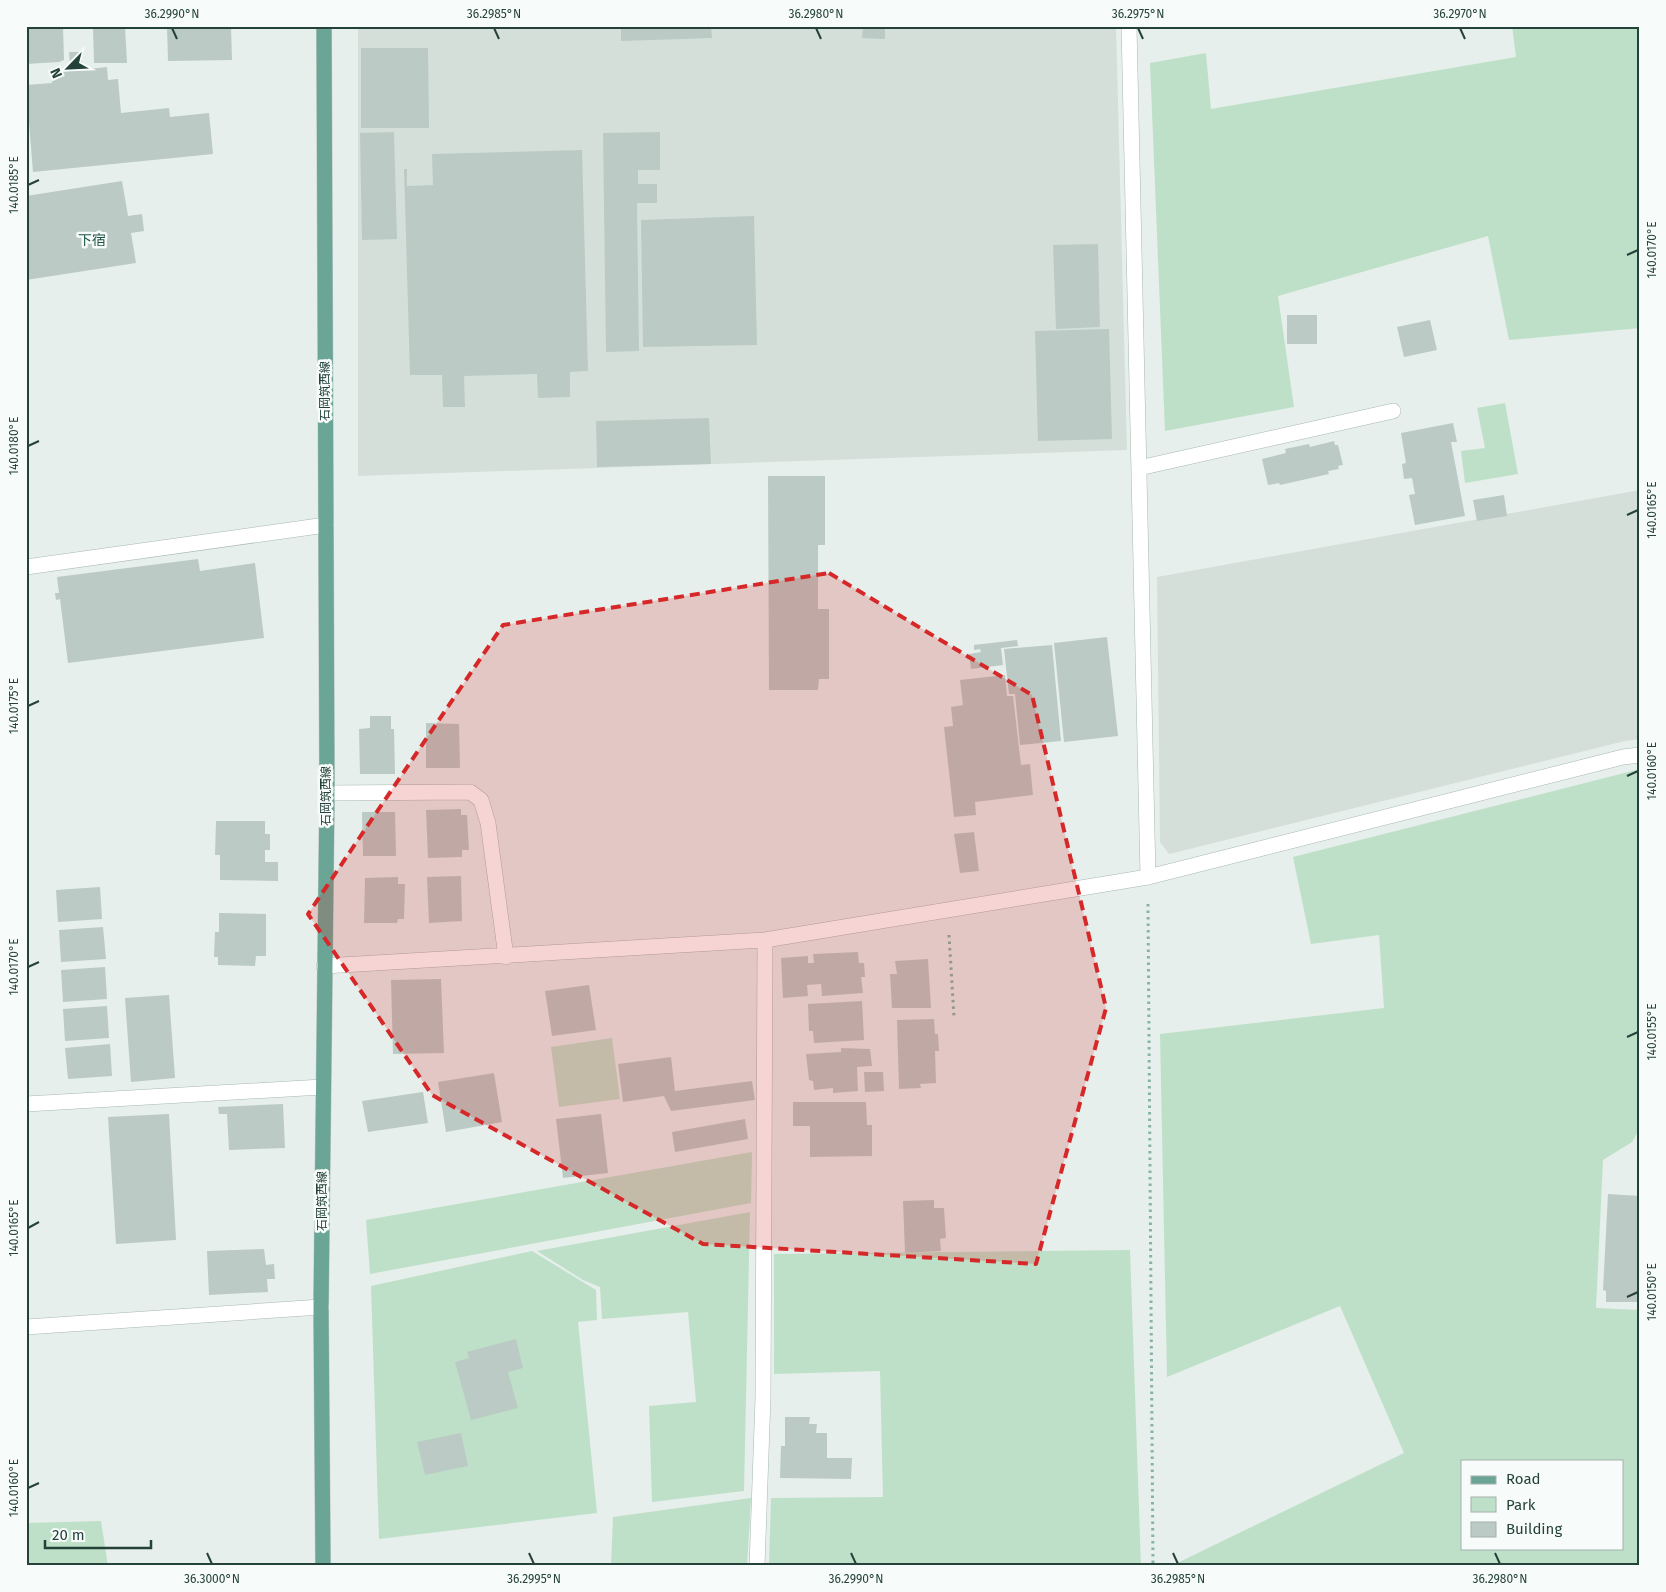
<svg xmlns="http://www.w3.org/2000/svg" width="1666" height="1592" viewBox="0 0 1666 1592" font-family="'Fira Sans','Noto Sans JP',sans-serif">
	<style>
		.built { fill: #d4dfda }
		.green { fill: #bfe0c8; fill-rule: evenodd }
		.building { fill: #bbcac4 }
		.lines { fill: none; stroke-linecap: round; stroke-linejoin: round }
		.street-casing { stroke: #a8b8b2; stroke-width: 16 }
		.primary-casing { stroke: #c2cac8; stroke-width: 16 }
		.path { stroke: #86b3a5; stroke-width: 3; stroke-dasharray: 2.5 4; stroke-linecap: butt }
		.street { stroke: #fff; stroke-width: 15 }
		.primary { stroke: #6aa596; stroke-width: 15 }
		.marked { fill: #d62828; fill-opacity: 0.2; stroke: #d62828; stroke-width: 4; stroke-dasharray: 10 6; stroke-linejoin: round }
		.ticks { fill: none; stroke: #24423a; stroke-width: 2 }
		.labels { text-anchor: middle; stroke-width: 5; stroke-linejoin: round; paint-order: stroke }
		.street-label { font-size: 12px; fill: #24423a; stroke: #f7fbf9 }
		.neighbourhood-label { font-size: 14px; fill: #1f5548; stroke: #f7fbf9 }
		.neatline { fill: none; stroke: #24423a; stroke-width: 2 }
		.ticks-label { font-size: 12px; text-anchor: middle; fill: #24423a }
	</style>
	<rect width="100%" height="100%" fill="#e6efeb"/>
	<path class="built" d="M 358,26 L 1116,26 L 1127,450 L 358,476 Z
		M 1640,490 L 1640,739 L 1625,741 L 1169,854 L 1160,842 L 1157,577 Z"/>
	<path class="green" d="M 1512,26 L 1640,26 L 1640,328 L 1509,340 L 1488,236 L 1278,296 L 1294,407 L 1165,431 L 1150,63 L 1206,53 L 1211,109 L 1516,57 Z
		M 1505,403 L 1518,474 L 1465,483 L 1461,451 L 1485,448 L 1477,408 Z
		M 1640,769 L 1640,1128 L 1632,1142 L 1603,1160 L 1596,1308 L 1640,1310 L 1640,1566 L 1171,1566 L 1404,1453 L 1340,1306 L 1167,1377 L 1160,1034 L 1384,1008 L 1379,935 L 1311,944 L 1293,857 ZM 1462,1461 L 1622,1461 L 1622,1548 L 1462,1548 Z
		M 612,1038 L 620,1099 L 559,1107 L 551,1047 Z
		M 752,1152 L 751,1203 L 370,1274 L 366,1220 Z
		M 750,1212 L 744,1491 L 652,1502 L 649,1406 L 696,1402 L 688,1312 L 602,1319 L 600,1287 L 583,1280 L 537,1251 Z
		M 1130,1250 L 1141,1566 L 769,1566 L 771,1498 L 883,1497 L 880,1371 L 774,1374 L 774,1254 Z
		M 532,1251 L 596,1290 L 597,1320 L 578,1322 L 597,1513 L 379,1539 L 371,1286 Z
		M 751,1498 L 747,1566 L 611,1566 L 613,1517 Z
		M 101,1521 L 108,1566 L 26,1566 L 26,1523 Z"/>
	<path class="building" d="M 26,26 L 63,26 L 64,60 L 59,62 L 26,64 Z
		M 167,26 L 231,26 L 232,60 L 168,61 Z
		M 621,26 L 711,26 L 712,38 L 621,41 Z
		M 863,26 L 885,26 L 885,39 L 862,38 Z
		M 125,27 L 127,63 L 94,63 L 93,28 Z
		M 361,48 L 428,48 L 429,128 L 361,128 Z
		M 69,52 L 81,52 L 82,63 L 70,64 Z
		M 107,67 L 108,80 L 118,79 L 121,113 L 169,108 L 170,117 L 209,113 L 213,154 L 33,172 L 26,85 L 52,83 L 51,73 Z
		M 394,132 L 397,239 L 362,240 L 360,133 Z
		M 660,132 L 660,170 L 638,170 L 638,184 L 657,184 L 657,203 L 637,203 L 639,351 L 606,352 L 603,133 Z
		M 582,150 L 588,371 L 570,372 L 570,397 L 538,398 L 537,374 L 464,376 L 465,407 L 443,407 L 442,375 L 410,375 L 404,169 L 407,169 L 407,186 L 433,185 L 432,154 Z
		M 122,181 L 128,216 L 142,214 L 144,231 L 131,233 L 136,263 L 26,280 L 26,196 Z
		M 754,216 L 757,345 L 643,347 L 641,220 Z
		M 1098,244 L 1100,327 L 1056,329 L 1053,245 Z
		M 1287,315 L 1317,315 L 1317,344 L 1287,344 Z
		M 1430,320 L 1437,350 L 1404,357 L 1397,327 Z
		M 1109,329 L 1112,439 L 1038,441 L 1035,331 Z
		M 709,418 L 711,464 L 597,467 L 596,421 Z
		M 1453,423 L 1457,442 L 1451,442 L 1465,516 L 1415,525 L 1409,495 L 1415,494 L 1412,478 L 1404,479 L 1402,464 L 1406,463 L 1401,433 Z
		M 1334,441 L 1335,445 L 1338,445 L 1343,465 L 1338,466 L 1339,469 L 1328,471 L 1329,474 L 1280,485 L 1279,483 L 1268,485 L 1262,459 L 1286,453 L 1285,449 L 1309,444 L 1310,447 Z
		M 768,476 L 825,476 L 825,545 L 818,545 L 818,609 L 829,609 L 829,679 L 819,679 L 818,690 L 769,690 Z
		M 1504,495 L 1507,516 L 1477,521 L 1473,500 Z
		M 198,559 L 200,571 L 255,563 L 264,638 L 68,663 L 60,599 L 56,600 L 55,593 L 59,593 L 57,577 Z
		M 1107,637 L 1118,736 L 1064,742 L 1054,643 Z
		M 1017,640 L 1018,646 L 1001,648 L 1003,665 L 971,669 L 969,654 L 981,652 L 980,649 L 974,650 L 974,645 Z
		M 1052,645 L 1061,741 L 1020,745 L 1015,694 L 1009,694 L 1004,649 Z
		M 1005,675 L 1007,696 L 1013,696 L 1021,765 L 1030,764 L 1033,795 L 975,802 L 976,815 L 954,817 L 944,727 L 953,726 L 951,707 L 963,705 L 960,680 Z
		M 370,716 L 391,716 L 391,729 L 394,729 L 395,774 L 360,774 L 359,729 L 370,728 Z
		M 426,723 L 459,724 L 460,768 L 426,768 Z
		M 461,809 L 461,815 L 467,815 L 469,850 L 462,850 L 462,857 L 428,858 L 426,810 Z
		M 362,812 L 395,812 L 396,856 L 363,856 Z
		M 216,821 L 265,821 L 265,834 L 270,834 L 270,850 L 265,850 L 265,862 L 278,862 L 278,881 L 220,880 L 220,855 L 215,855 Z
		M 974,832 L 979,871 L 960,873 L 954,834 Z
		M 461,876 L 462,921 L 429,923 L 427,877 Z
		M 398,877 L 398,884 L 405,884 L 404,919 L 398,919 L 397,923 L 364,923 L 365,878 Z
		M 100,887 L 102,919 L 58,922 L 56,890 Z
		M 219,913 L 266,914 L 266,956 L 256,956 L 255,966 L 218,965 L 218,957 L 214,957 L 215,932 L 219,932 Z
		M 103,927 L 106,959 L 61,962 L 59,930 Z
		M 858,952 L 859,963 L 864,963 L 865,977 L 861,977 L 863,993 L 822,996 L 821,984 L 807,985 L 808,996 L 783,998 L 781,958 L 808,956 L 808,963 L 814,963 L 813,954 Z
		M 928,959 L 931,1008 L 892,1008 L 890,974 L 897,974 L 895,961 Z
		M 105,967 L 107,999 L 63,1002 L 61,970 Z
		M 441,979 L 444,1053 L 393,1054 L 391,980 Z
		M 589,985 L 596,1030 L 552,1036 L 545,991 Z
		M 169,995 L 175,1078 L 131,1082 L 125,998 Z
		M 862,1001 L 864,1040 L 814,1043 L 813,1031 L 809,1031 L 808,1004 Z
		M 107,1006 L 109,1038 L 65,1041 L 63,1009 Z
		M 934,1019 L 935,1034 L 938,1034 L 939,1051 L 935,1051 L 936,1083 L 920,1084 L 921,1088 L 899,1089 L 897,1020 Z
		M 110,1044 L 112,1076 L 68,1079 L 65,1048 Z
		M 841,1048 L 870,1049 L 872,1066 L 857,1067 L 858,1091 L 833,1093 L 833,1088 L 814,1090 L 813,1081 L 809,1080 L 806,1054 L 841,1052 Z
		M 671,1057 L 675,1091 L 752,1081 L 755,1100 L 671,1111 L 664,1096 L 623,1102 L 618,1064 Z
		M 864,1072 L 883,1072 L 884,1091 L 865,1092 Z
		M 494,1073 L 502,1122 L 446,1132 L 438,1082 Z
		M 423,1092 L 428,1123 L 368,1132 L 362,1101 Z
		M 793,1102 L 866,1102 L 867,1125 L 872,1125 L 872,1156 L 810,1157 L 810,1126 L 793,1126 Z
		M 283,1104 L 285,1148 L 229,1150 L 227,1114 L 219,1114 L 218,1107 Z
		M 169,1114 L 176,1240 L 116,1244 L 108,1117 Z
		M 601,1114 L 608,1173 L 563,1178 L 556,1119 Z
		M 745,1119 L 748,1139 L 675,1152 L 672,1132 Z
		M 1608,1194 L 1640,1196 L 1640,1302 L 1606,1302 L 1606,1291 L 1603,1290 Z
		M 934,1200 L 934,1208 L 944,1208 L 946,1238 L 940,1239 L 941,1251 L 905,1253 L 903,1201 Z
		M 264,1249 L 266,1265 L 274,1264 L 275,1279 L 267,1279 L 268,1292 L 209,1295 L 207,1251 Z
		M 516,1339 L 523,1368 L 508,1372 L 518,1408 L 471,1420 L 455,1362 L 469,1358 L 467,1352 Z
		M 785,1417 L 810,1417 L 809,1424 L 817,1424 L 816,1433 L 827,1433 L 827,1458 L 852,1458 L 851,1479 L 780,1478 L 781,1446 L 785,1446 Z
		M 461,1433 L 468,1466 L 425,1475 L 417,1442 Z"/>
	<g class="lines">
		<g class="street-casing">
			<path id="street" d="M 1129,26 L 1148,877
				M 1139,468 L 1393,411
				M 26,567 L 326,525
				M 327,793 L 470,792 L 481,800 L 488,823 L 506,957
				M 324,966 L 765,940 L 1148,877 L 1623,757 L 1640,755
				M 26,1104 L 322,1087
				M 26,1327 L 321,1307
				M 757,1566 L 763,1398 L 765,940"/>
		</g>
		<g class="primary-casing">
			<path id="primary" d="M 323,1566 L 321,1307 L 327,793 L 324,26"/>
		</g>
		<path class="path" d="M 1148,904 L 1153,1566
			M 949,935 L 954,1017"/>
		<use href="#street" class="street"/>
		<use href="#primary" class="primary"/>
	</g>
	<path class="marked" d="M 829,573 L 1032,695 L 1106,1008 L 1036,1264 L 703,1244 L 432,1095 L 308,914 L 503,625 Z"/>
	<path class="ticks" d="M 172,28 L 177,39M 494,28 L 499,39M 816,28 L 821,39M 1138,28 L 1143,39M 1460,28 L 1465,39M 28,185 L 39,180M 1627,255 L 1638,250M 28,446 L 39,441M 1627,515 L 1638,510M 28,706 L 39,701M 1627,776 L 1638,771M 28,967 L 39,962M 1627,1037 L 1638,1032M 28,1228 L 39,1222M 1627,1297 L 1638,1292M 28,1488 L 39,1483M 207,1553 L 212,1564M 529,1553 L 534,1564M 851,1553 L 856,1564M 1173,1553 L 1178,1564M 1495,1553 L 1500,1564"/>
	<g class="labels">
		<g class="street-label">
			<text transform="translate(325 391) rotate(-90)" y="4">石岡筑西線</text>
			<text transform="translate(326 796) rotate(-90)" y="4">石岡筑西線</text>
			<text transform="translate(322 1201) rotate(-90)" y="4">石岡筑西線</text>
		</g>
		<g class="neighbourhood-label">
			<text x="92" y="245">下宿</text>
		</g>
	</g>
	<rect width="1666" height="1592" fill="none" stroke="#f7fbf9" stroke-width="55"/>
	<rect x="1461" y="1460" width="162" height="90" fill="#f7fbf9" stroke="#a3b1ad"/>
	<rect x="1471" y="1476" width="25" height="8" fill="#6aa596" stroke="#a3b1ad"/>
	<text x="1506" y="1484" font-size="15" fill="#24423a">Road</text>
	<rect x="1471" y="1497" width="25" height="15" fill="#bfe0c8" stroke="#a3b1ad"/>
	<text x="1506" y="1510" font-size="15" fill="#24423a">Park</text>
	<rect x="1471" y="1522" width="25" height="15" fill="#bbcac4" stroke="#a3b1ad"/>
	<text x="1506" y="1534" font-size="15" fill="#24423a">Building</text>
	<g transform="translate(68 68) rotate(246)" stroke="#f7fbf9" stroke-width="4" paint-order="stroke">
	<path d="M0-4L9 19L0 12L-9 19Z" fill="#24423a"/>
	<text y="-8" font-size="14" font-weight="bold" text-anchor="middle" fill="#24423a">N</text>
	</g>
	<path d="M45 1540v8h106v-8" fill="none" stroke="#24423a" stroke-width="2.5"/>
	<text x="52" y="1540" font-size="15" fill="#24423a" stroke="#f7fbf9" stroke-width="4" paint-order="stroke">20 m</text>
	<rect x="28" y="28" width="1610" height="1536" class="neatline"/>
	<g class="ticks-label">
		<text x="172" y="18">36.2990°N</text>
		<text x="494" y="18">36.2985°N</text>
		<text x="816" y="18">36.2980°N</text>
		<text x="1138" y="18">36.2975°N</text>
		<text x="1460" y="18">36.2970°N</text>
		<text transform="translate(14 185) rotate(-90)" y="4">140.0185°E</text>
		<text transform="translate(1652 250) rotate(-90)" y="4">140.0170°E</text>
		<text transform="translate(14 446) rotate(-90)" y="4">140.0180°E</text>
		<text transform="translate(1652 510) rotate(-90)" y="4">140.0165°E</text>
		<text transform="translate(14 706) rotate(-90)" y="4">140.0175°E</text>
		<text transform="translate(1652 771) rotate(-90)" y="4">140.0160°E</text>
		<text transform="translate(14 967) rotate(-90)" y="4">140.0170°E</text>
		<text transform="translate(1652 1032) rotate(-90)" y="4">140.0155°E</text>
		<text transform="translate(14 1228) rotate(-90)" y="4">140.0165°E</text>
		<text transform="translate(1652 1292) rotate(-90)" y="4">140.0150°E</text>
		<text transform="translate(14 1488) rotate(-90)" y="4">140.0160°E</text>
		<text x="212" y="1583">36.3000°N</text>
		<text x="534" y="1583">36.2995°N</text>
		<text x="856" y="1583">36.2990°N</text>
		<text x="1178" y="1583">36.2985°N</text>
		<text x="1500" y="1583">36.2980°N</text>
	</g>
</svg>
